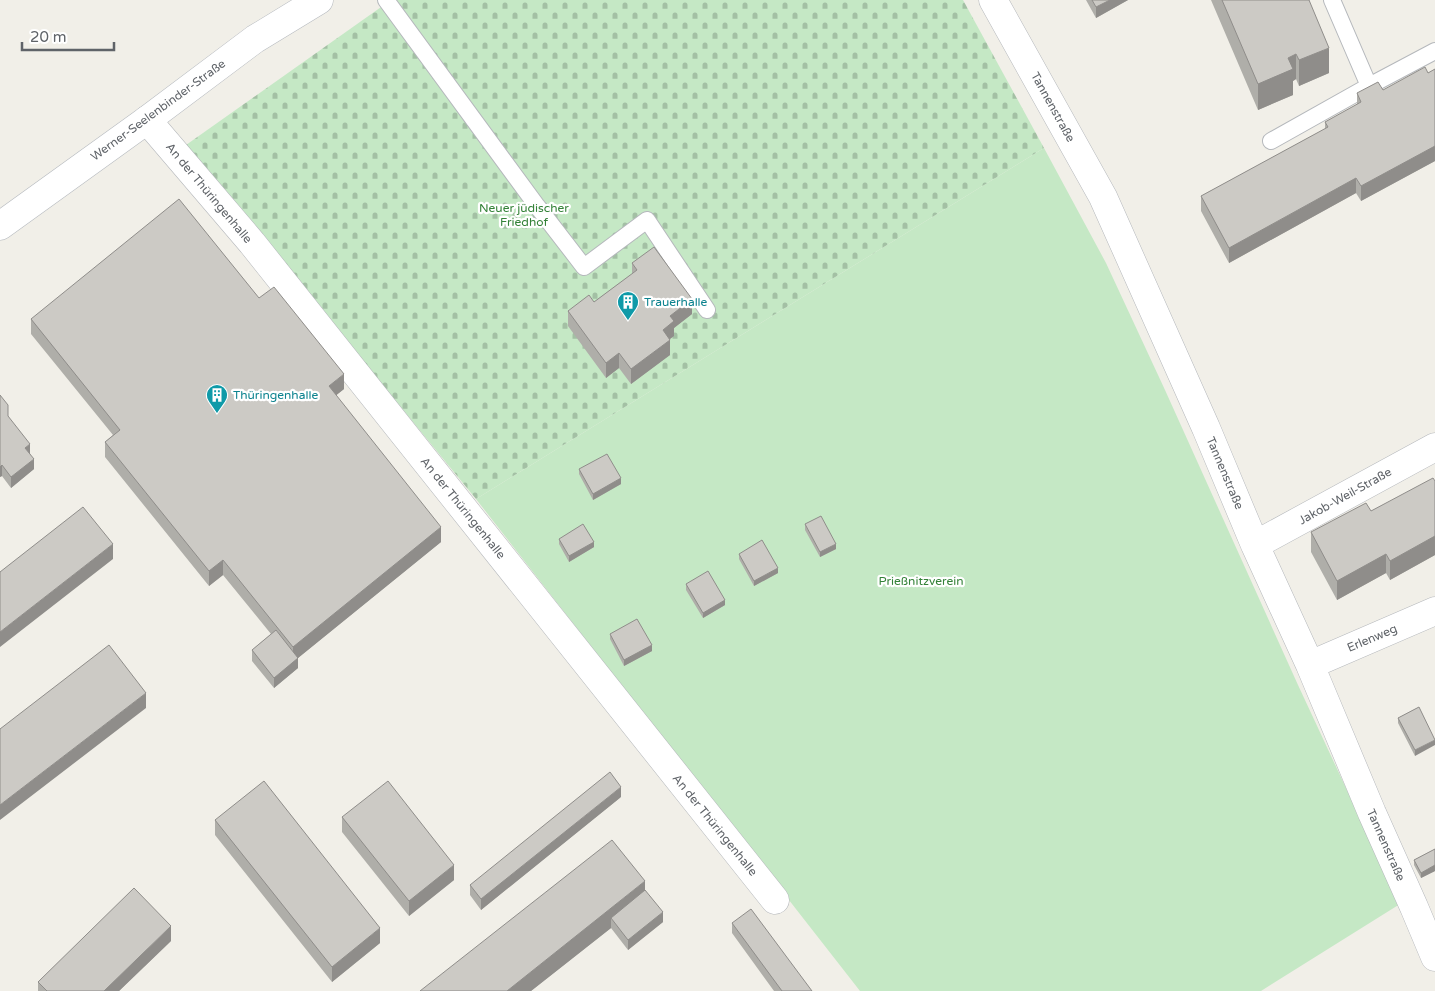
<svg xmlns="http://www.w3.org/2000/svg" width="1435" height="991" viewBox="0 0 1435 991" font-family="'Varela Round',sans-serif">
	<style>
		.green { fill: #c5e8c5 }
		.cemetery { fill: url(#cemetery-stones) }
		.lines { fill: none; stroke-linecap: round; stroke-linejoin: round }
		.lane-casing { stroke: #b5b8bc; stroke-width: 18 }
		.street-casing { stroke: #b5b8bc; stroke-width: 29 }
		.secondary-casing { stroke: #b6babf; stroke-width: 29 }
		.lane { stroke: #fff; stroke-width: 16 }
		.street { stroke: #fff; stroke-width: 28 }
		.secondary { stroke: #fff; stroke-width: 28 }
		.wall { fill: #afaea9 }
		.shaded-wall { fill: #8f8d8a }
		.building { fill: #cccac5; stroke: #8f8d8a }
		.labels { text-anchor: middle; stroke-width: 4.5; stroke-linejoin: round; paint-order: stroke }
		.street-label { font-size: 12px; fill: #5f6368; stroke: #fff }
		.park-label { font-size: 12px; fill: #348238; stroke: #fff }
		.culture-label { font-size: 12px; fill: #0d838f; stroke: #fff; text-anchor: start }
	</style>
	<defs>
		<pattern id="cemetery-stones" width="16" height="16" patternUnits="userSpaceOnUse" patternTransform="scale(1.25)"><rect width="16" height="16" fill="#c5e8c5"/><path d="M2 7V4a2 2 0 0 1 4 0v3zM10 15v-3a2 2 0 0 1 4 0v3z" fill="#a3c0a4"/></pattern>
	</defs>
	<rect width="100%" height="100%" fill="#f1efe8"/>
	<path class="green" d="M 1044,148 L 1106,263 L 1165,390 L 1298,685 L 1400,904 L 1261,991 L 860,991 L 476,499 Z"/>
	<path class="cemetery" d="M 391,0 L 963,0 L 1044,148 L 476,499 L 186,145 Z"/>
	<g class="lines">
		<g class="lane-casing">
			<path id="lane" d="M 386,0 L 537,206 L 584,267 L 647,220 L 707,310
				M 1332,0 L 1369,86 L 1435,51
				M 1271,141 L 1369,86"/>
		</g>
		<g class="street-casing">
			<path id="street" d="M 993,0 L 1103,197 L 1206,428 L 1255,545 L 1310,665 L 1372,813 L 1414,907 L 1435,957
				M 147,120 L 252,243 L 775,900
				M 1255,545 L 1435,447
				M 1310,665 L 1435,611"/>
		</g>
		<g class="secondary-casing">
			<path id="secondary" d="M 0,226 L 147,120 L 255,39 L 319,0"/>
		</g>
		<use href="#lane" class="lane"/>
		<use href="#street" class="street"/>
		<use href="#secondary" class="secondary"/>
	</g>
	<path class="wall" d="M 1086,0 L 1128,0 L 1096,18 Z
		M 1211,0 L 1309,0 L 1329,73 L 1299,86 L 1296,79 L 1293,81 L 1293,95 L 1258,110 Z
		M 1435,69 L 1435,161 L 1361,201 L 1356,193 L 1229,263 L 1201,211 L 1201,196 L 1325,129 L 1325,122 L 1357,105 L 1357,93 L 1383,90 L 1428,73 Z
		M 632,263 L 692,314 L 674,328 L 674,336 L 670,339 L 670,355 L 631,384 L 619,368 L 606,378 L 568,326 L 568,311 L 594,302 L 632,274 Z
		M 259,298 L 344,389 L 336,395 L 441,542 L 298,658 L 298,668 L 274,688 L 252,661 L 252,650 L 271,634 L 223,575 L 209,586 L 105,457 L 105,442 L 113,435 L 31,334 L 31,319 Z
		M 0,395 L 8,416 L 30,453 L 34,469 L 11,488 L 2,476 L 0,477 Z
		M 579,469 L 621,484 L 593,500 L 579,474 Z
		M 1435,481 L 1435,555 L 1390,580 L 1386,573 L 1337,600 L 1311,552 L 1311,532 L 1371,511 Z
		M 805,524 L 836,549 L 820,557 L 805,530 Z
		M 559,539 L 594,547 L 569,562 L 559,544 Z
		M 739,554 L 778,573 L 754,586 L 739,559 Z
		M 686,584 L 725,605 L 703,618 L 686,590 Z
		M 610,634 L 652,651 L 624,666 L 610,639 Z
		M 1419,707 L 1415,756 L 1398,723 L 1398,718 Z
		M 621,797 L 481,910 L 470,895 L 470,885 Z
		M 342,817 L 454,880 L 409,916 L 342,832 Z
		M 215,820 L 380,943 L 332,982 L 215,835 Z
		M 1435,849 L 1435,871 L 1421,878 L 1414,865 L 1414,860 Z
		M 645,890 L 663,922 L 628,950 L 611,928 L 531,991 L 420,991 Z
		M 732,923 L 812,991 L 774,991 L 732,933 Z
		M 171,941 L 119,991 L 38,991 L 38,982 Z"/>
	<path class="shaded-wall" d="M 1110,0 L 1128,0 L 1096,18 L 1096,7 Z
		M 1329,48 L 1329,73 L 1299,86 L 1299,60 Z
		M 1296,54 L 1296,79 L 1293,81 L 1293,95 L 1258,110 L 1258,84 L 1288,58 Z
		M 1435,146 L 1435,161 L 1361,201 L 1361,186 Z
		M 1356,178 L 1356,193 L 1229,263 L 1229,248 Z
		M 692,299 L 692,314 L 674,328 L 674,336 L 663,344 L 663,330 L 670,316 Z
		M 670,340 L 670,355 L 631,384 L 631,369 Z
		M 619,353 L 619,368 L 606,378 L 606,363 Z
		M 344,374 L 344,389 L 329,401 L 329,386 Z
		M 30,444 L 30,454 L 25,448 Z
		M 34,459 L 34,469 L 11,488 L 11,477 Z
		M 2,465 L 2,476 L 0,477 L 0,467 Z
		M 621,478 L 621,484 L 593,500 L 593,494 Z
		M 441,527 L 441,542 L 298,658 L 298,668 L 274,688 L 274,678 L 293,662 L 293,647 Z
		M 1435,536 L 1435,555 L 1390,580 L 1390,561 Z
		M 594,542 L 594,547 L 569,562 L 569,556 Z
		M 113,544 L 113,559 L 0,647 L 0,632 Z
		M 836,544 L 836,549 L 820,557 L 820,552 Z
		M 1386,554 L 1386,573 L 1337,600 L 1337,581 Z
		M 223,560 L 223,575 L 209,586 L 209,571 Z
		M 778,568 L 778,573 L 754,586 L 754,581 Z
		M 725,600 L 725,605 L 703,618 L 703,613 Z
		M 652,645 L 652,651 L 624,666 L 624,660 Z
		M 146,693 L 146,708 L 0,820 L 0,805 Z
		M 1435,740 L 1435,745 L 1415,756 L 1415,750 Z
		M 621,787 L 621,797 L 481,910 L 481,899 Z
		M 454,865 L 454,880 L 409,916 L 409,901 Z
		M 1435,865 L 1435,871 L 1421,878 L 1421,873 Z
		M 645,881 L 645,900 L 611,918 L 611,928 L 531,991 L 507,991 Z
		M 663,912 L 663,922 L 628,950 L 628,940 Z
		M 171,926 L 171,941 L 119,991 L 104,991 Z
		M 380,928 L 380,943 L 332,982 L 332,967 Z"/>
	<path class="building" d="M 1092,0 L 1110,0 L 1096,7 Z
		M 1222,0 L 1309,0 L 1329,48 L 1299,60 L 1296,54 L 1288,58 L 1293,69 L 1258,84 Z
		M 1425,67 L 1428,73 L 1435,69 L 1435,146 L 1361,186 L 1356,178 L 1229,248 L 1201,196 L 1328,127 L 1325,122 L 1361,102 L 1357,93 L 1378,82 L 1383,90 Z
		M 179,199 L 259,298 L 274,287 L 344,374 L 329,386 L 441,527 L 293,647 L 223,560 L 209,571 L 105,442 L 120,430 L 31,319 Z
		M 654,247 L 692,299 L 670,316 L 674,321 L 663,330 L 670,340 L 631,369 L 619,353 L 606,363 L 568,311 L 589,295 L 594,302 L 637,270 L 632,263 Z
		M 0,395 L 8,405 L 8,416 L 30,444 L 25,448 L 34,459 L 11,477 L 2,465 L 0,467 Z
		M 607,454 L 621,478 L 593,494 L 579,469 Z
		M 1433,478 L 1435,481 L 1435,536 L 1390,561 L 1386,554 L 1337,581 L 1311,532 L 1366,503 L 1371,511 Z
		M 83,507 L 113,544 L 0,632 L 0,572 Z
		M 821,516 L 836,544 L 820,552 L 805,524 Z
		M 583,524 L 594,542 L 569,556 L 559,539 Z
		M 762,540 L 778,568 L 754,581 L 739,554 Z
		M 708,571 L 725,600 L 703,613 L 686,584 Z
		M 637,619 L 652,645 L 624,660 L 610,634 Z
		M 276,630 L 298,658 L 274,678 L 252,650 Z
		M 109,645 L 146,693 L 0,805 L 0,729 Z
		M 1419,707 L 1435,740 L 1415,750 L 1398,718 Z
		M 610,772 L 621,787 L 481,899 L 470,885 Z
		M 264,781 L 380,928 L 332,967 L 215,820 Z
		M 388,781 L 454,865 L 409,901 L 342,817 Z
		M 612,840 L 645,881 L 507,991 L 420,991 Z
		M 1435,849 L 1435,865 L 1421,873 L 1414,860 Z
		M 134,888 L 171,926 L 104,991 L 47,991 L 38,982 Z
		M 645,890 L 663,912 L 628,940 L 611,918 Z
		M 751,909 L 812,991 L 782,991 L 732,923 Z"/>
	<defs>
		<g id="building-pin" transform="scale(1.125)"><path d="M0 17L-7.5 6A9.5 9.5 0 1 1 7.5 6Z" fill="#0f9aa8" stroke="#fff"/><path d="M-4-6H4V6H1V3H-1V6H-4ZM-2.5-4.3h1.7v1.8h-1.7ZM.8-4.3h1.7v1.8H.8ZM-2.5-1h1.7V.8h-1.7ZM.8-1h1.7V.8H.8Z" fill="#fff"/></g>
	</defs>
	<g fill-rule="evenodd">
		<use href="#building-pin" x="628" y="302"/>
		<use href="#building-pin" x="217" y="395"/>
	</g>
	<g class="labels">
		<g class="street-label">
			<text transform="translate(1053 107) rotate(61)" y="4">Tannenstraße</text>
			<text transform="translate(158 110) rotate(-36)" y="4">Werner-Seelenbinder-Straße</text>
			<text transform="translate(209 193) rotate(50)" y="4">An der Thüringenhalle</text>
			<text transform="translate(1225 473) rotate(67)" y="4">Tannenstraße</text>
			<text transform="translate(1345 496) rotate(-29)" y="4">Jakob-Weil-Straße</text>
			<text transform="translate(463 508) rotate(51)" y="4">An der Thüringenhalle</text>
			<text transform="translate(1372 638) rotate(-23)" y="4">Erlenweg</text>
			<text transform="translate(715 825) rotate(51)" y="4">An der Thüringenhalle</text>
			<text transform="translate(1386 845) rotate(66)" y="4">Tannenstraße</text>
		</g>
		<g class="park-label">
			<text x="524" y="212">Neuer jüdischer<tspan x="524" dy="14">Friedhof</tspan></text>
			<text x="921" y="585">Prießnitzverein</text>
		</g>
		<g class="culture-label">
			<text x="644" y="306">Trauerhalle</text>
			<text x="233" y="399">Thüringenhalle</text>
		</g>
	</g>
	<path d="M22 42v8h92v-8" fill="none" stroke="#5f6368" stroke-width="2.5"/>
	<text x="30" y="42" font-size="15" fill="#5f6368" stroke="#ffffff" stroke-width="4" paint-order="stroke">20 m</text>
</svg>
